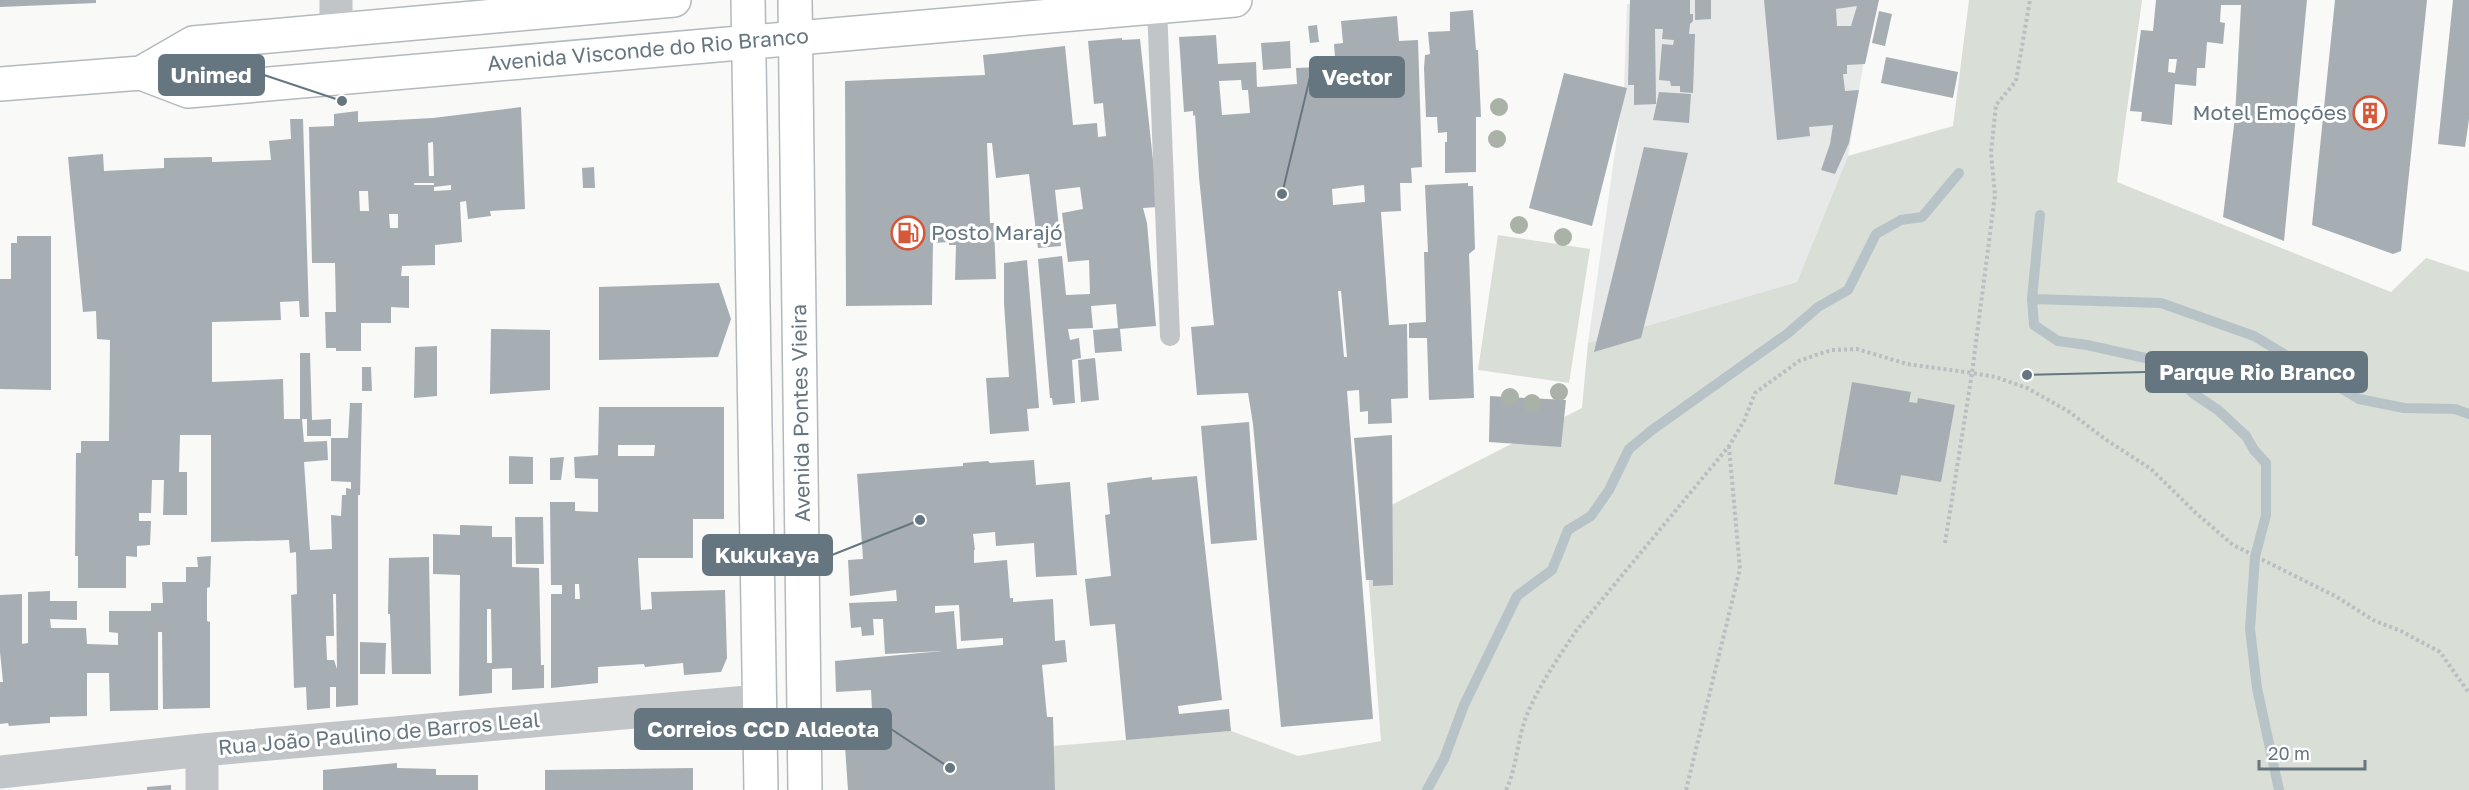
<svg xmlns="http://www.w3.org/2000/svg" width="2469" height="790" viewBox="0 0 2469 790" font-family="'Golos Text',sans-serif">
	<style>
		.built { fill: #e7e8e8 }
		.green { fill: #d9ded7 }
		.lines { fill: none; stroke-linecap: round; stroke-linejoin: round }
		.stream { stroke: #b8c3c7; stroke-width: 10 }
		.building { fill: #a6aeb4; fill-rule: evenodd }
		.secondary-casing { stroke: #b3b9bd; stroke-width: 36 }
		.primary-casing { stroke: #b4b9bd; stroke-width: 36 }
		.path { stroke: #bbbec0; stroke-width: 4; stroke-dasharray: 3 3; stroke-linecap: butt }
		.service { stroke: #c1c5c8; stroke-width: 20 }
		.minor { stroke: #c1c5c8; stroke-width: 33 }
		.secondary { stroke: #fff; stroke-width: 33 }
		.primary { stroke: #fff; stroke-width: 33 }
		.tree { fill: #aab2a7 }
		.labels { text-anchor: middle; stroke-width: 6; stroke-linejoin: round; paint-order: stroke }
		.street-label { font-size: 21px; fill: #667680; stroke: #fff }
		.poi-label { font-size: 21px; fill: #667680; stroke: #fff; text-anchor: end }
		.leader { fill: none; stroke: #667680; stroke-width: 2 }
		.callout-dot { fill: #667680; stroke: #fff; stroke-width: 2 }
		.callout { fill: #667680; stroke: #667680; stroke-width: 2 }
		.callout-label { font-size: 22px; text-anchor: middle; font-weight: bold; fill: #fff }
	</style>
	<rect width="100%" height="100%" fill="#f9f9f7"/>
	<path class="built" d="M 1679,0 L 1874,0 L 1848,156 L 1797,282 L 1588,343 L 1624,88 L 1627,4 Z"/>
	<path class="green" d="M 1969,0 L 2142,0 L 2117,182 L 2391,292 L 2426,258 L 2469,272 L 2469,790 L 1055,790 L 1053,746 L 1231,731 L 1298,756 L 1381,741 L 1364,519 L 1582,408 L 1588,343 L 1797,282 L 1848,156 L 1953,126 Z
		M 1498,235 L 1590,249 L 1569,383 L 1478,370 Z"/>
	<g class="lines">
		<path class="stream" d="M 2040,215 L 2032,299 L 2034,325 L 2058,341 L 2087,345 L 2159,361 L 2194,394 L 2218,410 L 2246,436 L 2254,450 L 2266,463 L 2266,515 L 2255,557 L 2250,629 L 2257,688 L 2279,790
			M 2032,299 L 2161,303 L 2254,336 L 2359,399 L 2404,408 L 2455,409 L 2469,414
			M 1427,790 L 1444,759 L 1464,705 L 1517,596 L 1552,570 L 1568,530 L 1591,516 L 1609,490 L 1629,449 L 1652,430 L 1787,334 L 1818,307 L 1848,290 L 1876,234 L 1901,220 L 1922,217 L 1959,173"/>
	</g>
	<path class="building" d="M 0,0 L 96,0 L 96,3 L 0,7 Z
		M 1630,0 L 1690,0 L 1690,14 L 1693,14 L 1693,21 L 1690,24 L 1689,34 L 1695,34 L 1693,93 L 1680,92 L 1680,86 L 1671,86 L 1670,81 L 1659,80 L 1662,44 L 1673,45 L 1674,40 L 1662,39 L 1663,29 L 1655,29 L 1656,104 L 1634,105 L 1634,85 L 1628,85 Z
		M 1695,0 L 1711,0 L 1711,19 L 1695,20 Z
		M 1764,0 L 1879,0 L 1865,64 L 1847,65 L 1847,74 L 1843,74 L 1845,91 L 1859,90 L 1849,143 L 1835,174 L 1821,170 L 1830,144 L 1833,125 L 1809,127 L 1810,136 L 1777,140 ZM 1857,6 L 1851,26 L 1837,26 L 1836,9 Z
		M 2156,0 L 2307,0 L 2284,241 L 2223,217 L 2235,117 L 2241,5 L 2221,5 L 2220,22 L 2225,23 L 2223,44 L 2207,42 L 2205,68 L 2197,68 L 2196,86 L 2175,84 L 2172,125 L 2141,121 L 2142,112 L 2130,111 L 2141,30 L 2153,31 ZM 2169,59 L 2177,59 L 2175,73 L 2168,72 Z
		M 2335,0 L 2427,0 L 2401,251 L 2393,254 L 2312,225 Z
		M 2453,0 L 2469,0 L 2469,119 L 2465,147 L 2438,144 Z
		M 1473,10 L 1476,50 L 1478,50 L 1481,117 L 1476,117 L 1476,172 L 1445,173 L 1445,142 L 1447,142 L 1447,132 L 1438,133 L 1437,117 L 1426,117 L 1424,68 L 1425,55 L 1430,54 L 1428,32 L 1450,31 L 1450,12 Z
		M 1879,11 L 1892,14 L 1885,46 L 1872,43 Z
		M 1397,16 L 1399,41 L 1418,40 L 1422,167 L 1411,168 L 1412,183 L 1400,183 L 1401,211 L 1381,212 L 1389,325 L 1407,324 L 1408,398 L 1391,399 L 1392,423 L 1368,424 L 1368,411 L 1360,412 L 1359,390 L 1347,391 L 1373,719 L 1281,727 L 1253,424 L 1248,393 L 1197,395 L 1191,327 L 1214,325 L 1199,177 L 1195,115 L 1193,116 L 1193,111 L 1184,112 L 1179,37 L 1216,35 L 1218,64 L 1256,62 L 1257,87 L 1297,84 L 1296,68 L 1321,67 L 1322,86 L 1337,84 L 1334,44 L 1343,43 L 1341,21 ZM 1241,80 L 1242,90 L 1248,90 L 1250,113 L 1222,115 L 1219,81 ZM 1364,185 L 1365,202 L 1333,205 L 1332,189 ZM 1338,291 L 1341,291 L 1347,357 L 1344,357 Z
		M 1317,25 L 1319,42 L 1310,43 L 1308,26 Z
		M 1122,38 L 1122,40 L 1140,39 L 1158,207 L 1143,208 L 1147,223 L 1156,326 L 1120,329 L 1122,351 L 1095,353 L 1093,330 L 1118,328 L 1116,304 L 1091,306 L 1093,328 L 1068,329 L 1070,340 L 1079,338 L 1081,358 L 1072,360 L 1075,403 L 1053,405 L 1052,398 L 1050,398 L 1038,259 L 1062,256 L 1066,295 L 1090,294 L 1089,260 L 1068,262 L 1062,213 L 1083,209 L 1080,187 L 1055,190 L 1061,246 L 1038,248 L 1029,174 L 996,178 L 992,143 L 987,143 L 990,223 L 994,223 L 996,279 L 955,280 L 956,245 L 949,245 L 949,242 L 933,243 L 932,305 L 846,306 L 845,81 L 985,75 L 983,55 L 1065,46 L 1073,125 L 1097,123 L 1098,137 L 1106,136 L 1103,103 L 1094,104 L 1088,41 Z
		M 1290,41 L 1291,68 L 1263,70 L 1261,43 Z
		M 1886,57 L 1958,72 L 1953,98 L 1881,83 Z
		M 1564,73 L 1627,88 L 1592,226 L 1529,208 Z
		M 1659,92 L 1691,94 L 1689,123 L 1653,120 Z
		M 521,107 L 525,209 L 490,211 L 491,216 L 468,219 L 466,201 L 460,202 L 462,242 L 435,245 L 435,265 L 402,266 L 401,276 L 409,276 L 409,308 L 391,307 L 391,323 L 361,323 L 361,351 L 336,351 L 336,348 L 326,348 L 325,312 L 336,312 L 335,263 L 312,263 L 309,127 L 334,126 L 334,114 L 358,111 L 358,122 L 433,118 ZM 433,142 L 434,176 L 429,176 L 428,143 ZM 414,183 L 434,183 L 434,185 L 414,185 ZM 451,185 L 451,190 L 434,191 L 434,187 ZM 359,191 L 368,191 L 369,211 L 360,211 ZM 389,214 L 398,214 L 398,228 L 390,228 Z
		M 290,119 L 303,119 L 309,317 L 300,317 L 299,301 L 280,302 L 281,320 L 212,322 L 212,382 L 283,379 L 284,419 L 300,419 L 300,353 L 310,353 L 312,420 L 331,419 L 331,436 L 307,436 L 307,419 L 302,419 L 304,442 L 327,441 L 328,460 L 304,462 L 310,550 L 332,549 L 331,515 L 341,516 L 342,495 L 346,495 L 346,488 L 351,489 L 351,482 L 331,481 L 331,438 L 348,438 L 350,403 L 362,403 L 360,495 L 358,495 L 358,705 L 336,707 L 336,687 L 330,687 L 330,708 L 307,710 L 306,687 L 294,688 L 291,595 L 297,594 L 296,552 L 290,553 L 289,540 L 211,542 L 211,435 L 180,435 L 179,472 L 187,472 L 187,515 L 163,515 L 164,480 L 152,480 L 151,513 L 139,513 L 139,521 L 151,521 L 150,545 L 137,546 L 137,557 L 126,556 L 126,588 L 78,588 L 78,556 L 75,556 L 76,453 L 81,453 L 81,441 L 109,441 L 110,340 L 97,339 L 96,311 L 83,312 L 68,157 L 103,154 L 104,171 L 164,168 L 164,158 L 212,157 L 212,162 L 271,160 L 269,141 L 291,139 ZM 333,594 L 336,594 L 337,669 L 334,660 L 327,660 L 326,636 L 334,636 Z
		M 1644,147 L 1688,153 L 1641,338 L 1594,352 Z
		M 594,167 L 595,188 L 583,188 L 582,168 Z
		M 1468,183 L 1468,186 L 1473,186 L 1475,249 L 1469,254 L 1474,398 L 1429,400 L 1427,338 L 1409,338 L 1409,323 L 1426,322 L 1424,252 L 1428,252 L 1425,185 Z
		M 17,236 L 51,236 L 51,390 L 0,389 L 0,279 L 11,279 L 11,243 L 17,243 Z
		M 1027,260 L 1039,408 L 1027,409 L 1029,431 L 990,434 L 986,378 L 1009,377 L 1004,303 L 1004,263 Z
		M 719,283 L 731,319 L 718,357 L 599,360 L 599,287 Z
		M 491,329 L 550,330 L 550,390 L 490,394 Z
		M 437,346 L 437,396 L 414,398 L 415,347 Z
		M 1095,358 L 1099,400 L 1081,402 L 1078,360 Z
		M 362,367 L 371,367 L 372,391 L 362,391 Z
		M 1852,382 L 1911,392 L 1909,402 L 1917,403 L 1918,398 L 1955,405 L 1941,482 L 1901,475 L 1897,495 L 1834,484 Z
		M 1490,396 L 1566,400 L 1561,447 L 1489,442 Z
		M 599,407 L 724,407 L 724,519 L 693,519 L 693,558 L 638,558 L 641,610 L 652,609 L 651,592 L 725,590 L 727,658 L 721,672 L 684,675 L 683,663 L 645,667 L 644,664 L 598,667 L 598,683 L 551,688 L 551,594 L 562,594 L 562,585 L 551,585 L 550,502 L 575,502 L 575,511 L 598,512 L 598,479 L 575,478 L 574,457 L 598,455 ZM 618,445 L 655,445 L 654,456 L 618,456 ZM 575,584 L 579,584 L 580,599 L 575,599 Z
		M 1249,422 L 1257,540 L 1211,544 L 1201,426 Z
		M 1392,435 L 1393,585 L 1373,586 L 1373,580 L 1366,580 L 1354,438 Z
		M 509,456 L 533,457 L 533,484 L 509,484 Z
		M 564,457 L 561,480 L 550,480 L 550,458 Z
		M 1034,460 L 1036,485 L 1070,482 L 1077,575 L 1036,577 L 1034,543 L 996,546 L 995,532 L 973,534 L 975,550 L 974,550 L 974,563 L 1007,560 L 1010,598 L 1013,598 L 1013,602 L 1053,599 L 1055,641 L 1065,640 L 1067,662 L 1042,665 L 1047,717 L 1053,717 L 1055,790 L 848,790 L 844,732 L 873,729 L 871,690 L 836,692 L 835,661 L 942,651 L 885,654 L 883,619 L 873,619 L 874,635 L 862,636 L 861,627 L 851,628 L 849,603 L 897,601 L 896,590 L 850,596 L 848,560 L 863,559 L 857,474 L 963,466 L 963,463 L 988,461 L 990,463 ZM 959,605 L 961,641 L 1003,638 L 1003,645 L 957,649 L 954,611 L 935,613 L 935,606 Z
		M 1197,476 L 1222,700 L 1178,706 L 1179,714 L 1229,709 L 1231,731 L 1126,740 L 1115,624 L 1090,626 L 1085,579 L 1111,576 L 1105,515 L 1110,514 L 1107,483 L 1152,477 L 1152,480 Z
		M 515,517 L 543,517 L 544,564 L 516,564 Z
		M 460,525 L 492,526 L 492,537 L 512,537 L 512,567 L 539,568 L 541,665 L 544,665 L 544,688 L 512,690 L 512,668 L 492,669 L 492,693 L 459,696 L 460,575 L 433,574 L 433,534 L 460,535 ZM 487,609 L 491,609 L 492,663 L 487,663 Z
		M 211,556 L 210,587 L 207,588 L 207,621 L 210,622 L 210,708 L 163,709 L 162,632 L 158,632 L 158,710 L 110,711 L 109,673 L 87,673 L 87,716 L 50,717 L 50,723 L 9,726 L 8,723 L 0,724 L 0,682 L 3,682 L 0,652 L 0,595 L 22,594 L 22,644 L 28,643 L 28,592 L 50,591 L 50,601 L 77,601 L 77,620 L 50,619 L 51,628 L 86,628 L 87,644 L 118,645 L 118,633 L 109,632 L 109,611 L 151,611 L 151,603 L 163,603 L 162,582 L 186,582 L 186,567 L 198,567 L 197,557 Z
		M 429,557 L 431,674 L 392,674 L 390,614 L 388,614 L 389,558 Z
		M 360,642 L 386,643 L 385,674 L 360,674 Z
		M 397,763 L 397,768 L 436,769 L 436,775 L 478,775 L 478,790 L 323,790 L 323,770 Z
		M 693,768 L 693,790 L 545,790 L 545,770 Z
		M 171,785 L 171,790 L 147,790 L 147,787 Z"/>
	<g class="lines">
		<g class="secondary-casing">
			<path id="secondary" d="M 141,73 L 193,43 L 674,0
				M 0,84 L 141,73 L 188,91 L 1235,0"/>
		</g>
		<g class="primary-casing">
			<path id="primary" d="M 748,0 L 761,790
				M 795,0 L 805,790"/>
		</g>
		<path class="path" d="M 1945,543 L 1972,373 L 1996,377 L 2027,388 L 2068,411 L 2105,439 L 2151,469 L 2196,513 L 2233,545 L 2337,597 L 2373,620 L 2401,631 L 2440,652 L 2469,693
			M 1506,790 C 1517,767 1517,741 1526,717 C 1538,687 1558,658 1576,631 L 1729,446 L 1744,421 L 1755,393 L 1799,361 L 1819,354 L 1832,350 L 1857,349 L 1907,364 L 1972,373 L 1995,195 L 1991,152 L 1996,105 L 2016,81 L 2030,0
			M 1686,790 L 1740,569 L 1729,447"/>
		<path class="service" d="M 1157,7 L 1170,336"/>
		<path class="minor" d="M 336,0 L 336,32
			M 202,750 L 202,790
			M 0,772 L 202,750 L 759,701"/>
		<use href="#secondary" class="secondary"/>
		<use href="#primary" class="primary"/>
	</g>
	<g class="tree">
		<circle cx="1499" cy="107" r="9"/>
		<circle cx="1497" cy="139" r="9"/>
		<circle cx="1519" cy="225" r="9"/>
		<circle cx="1563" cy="237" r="9"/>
		<circle cx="1559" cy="392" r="9"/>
		<circle cx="1510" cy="397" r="9"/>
		<circle cx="1532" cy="403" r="9"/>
	</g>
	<defs>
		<g id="building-ring" transform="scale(1.725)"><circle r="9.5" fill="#fff" stroke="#d6583a" stroke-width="1.5"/><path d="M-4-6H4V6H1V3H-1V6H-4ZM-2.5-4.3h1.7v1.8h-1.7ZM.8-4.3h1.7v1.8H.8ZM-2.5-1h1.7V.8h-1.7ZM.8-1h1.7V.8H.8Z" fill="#d6583a"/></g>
		<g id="fuel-ring" transform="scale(1.725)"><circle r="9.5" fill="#fff" stroke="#d6583a" stroke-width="1.5"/><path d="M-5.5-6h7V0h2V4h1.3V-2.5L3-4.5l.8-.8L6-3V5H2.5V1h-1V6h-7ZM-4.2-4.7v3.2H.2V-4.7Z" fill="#d6583a"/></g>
	</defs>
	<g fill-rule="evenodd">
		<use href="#building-ring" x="2370" y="113"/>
		<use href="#fuel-ring" x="908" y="233"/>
	</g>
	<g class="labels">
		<g class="street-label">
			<text transform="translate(648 50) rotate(-5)" y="7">Avenida Visconde do Rio Branco</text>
			<text transform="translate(801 413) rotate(-91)" y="7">Avenida Pontes Vieira</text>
			<text transform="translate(379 734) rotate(-5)" y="7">Rua João Paulino de Barros Leal</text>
		</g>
		<g class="poi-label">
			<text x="2347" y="120">Motel Emoções</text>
			<text x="931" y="240" text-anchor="start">Posto Marajó</text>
		</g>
	</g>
	<path class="leader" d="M342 101L264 75M1282 194L1310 77M2027 375L2146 372M920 520L832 555M950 768L891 729"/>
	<g class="callout-dot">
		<circle cx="342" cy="101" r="6"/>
		<circle cx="1282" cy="194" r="6"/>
		<circle cx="2027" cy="375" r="6"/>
		<circle cx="920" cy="520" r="6"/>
		<circle cx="950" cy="768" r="6"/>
	</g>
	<g class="callout">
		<rect x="159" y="55" width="105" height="40" rx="6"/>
		<rect x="1310" y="57" width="94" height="40" rx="6"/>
		<rect x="2146" y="352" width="221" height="40" rx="6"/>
		<rect x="703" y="535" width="129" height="40" rx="6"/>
		<rect x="635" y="709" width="256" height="40" rx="6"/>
	</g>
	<g class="callout-label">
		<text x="211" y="83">Unimed</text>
		<text x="1357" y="85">Vector</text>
		<text x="2257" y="380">Parque Rio Branco</text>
		<text x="767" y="563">Kukukaya</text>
		<text x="763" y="737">Correios CCD Aldeota</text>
	</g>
	<path d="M2259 760v9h106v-9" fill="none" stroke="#667680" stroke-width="3"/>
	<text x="2268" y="760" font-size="18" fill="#667680" stroke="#ffffff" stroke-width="4.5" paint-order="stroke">20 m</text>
</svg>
